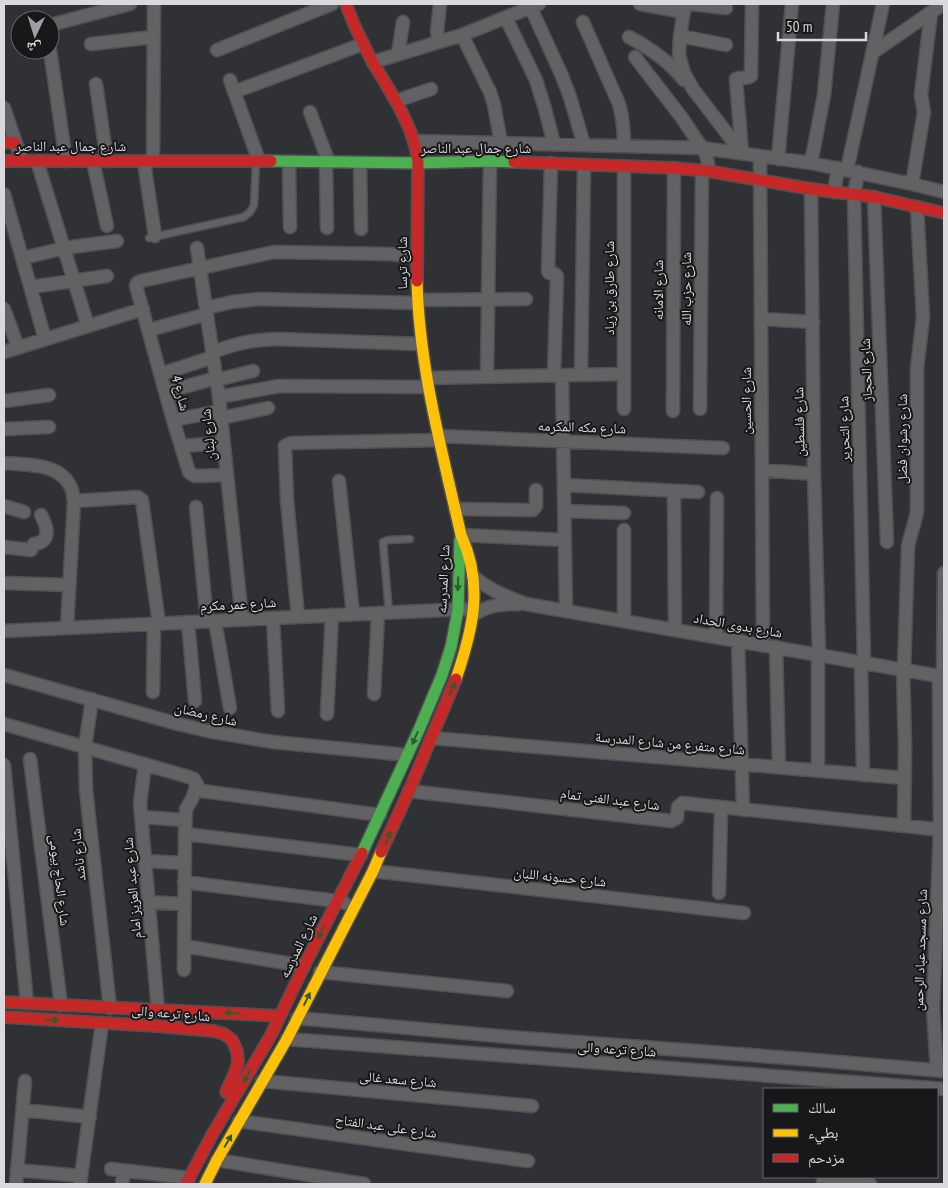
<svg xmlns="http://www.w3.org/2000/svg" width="948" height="1188" viewBox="0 0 948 1188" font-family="'PT Sans Narrow','Noto Naskh Arabic',sans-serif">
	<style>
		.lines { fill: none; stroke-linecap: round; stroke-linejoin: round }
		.lane-casing { stroke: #4f5052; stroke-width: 9 }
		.street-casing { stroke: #4f5052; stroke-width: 15 }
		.fast-casing { stroke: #4f5052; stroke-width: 14 }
		.slow-casing { stroke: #4f5052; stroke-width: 14 }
		.jam-casing { stroke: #4f5052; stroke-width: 14 }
		.lane { stroke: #626264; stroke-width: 6 }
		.street { stroke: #626264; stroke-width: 12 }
		.fast { stroke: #4caf50; stroke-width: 11 }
		.slow { stroke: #ffc107; stroke-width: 11 }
		.jam { stroke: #c62828; stroke-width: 11 }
		.oneway { fill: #2f5c32 }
		.labels { text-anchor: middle; stroke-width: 4; stroke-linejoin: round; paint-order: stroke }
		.street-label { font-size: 14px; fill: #d9dadd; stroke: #18181a }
	</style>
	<rect width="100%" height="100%" fill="#303134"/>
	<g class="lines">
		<g class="lane-casing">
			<path id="lane" d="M 149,238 L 244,217 L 250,212 L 254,205 L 256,162
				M 389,613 L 383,542 L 388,540 L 410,539"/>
		</g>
		<g class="street-casing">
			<path id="street" d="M 640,4 L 684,12
				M 685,4 L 680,36 L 679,55 L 684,73 L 693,89 L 742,153
				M 691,4 L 726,8
				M 531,8 L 562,76 L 570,97 L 584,145
				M 506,18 L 536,80 L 545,109 L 554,144
				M 583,22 L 619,104 C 623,118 624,131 624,146
				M 50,26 L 54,24 L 130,4
				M 462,35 L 490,92 L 494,105 L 501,143
				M 680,36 L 726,45
				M 629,37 C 650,48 669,61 684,80
				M 439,42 L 437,31 L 440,4
				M 91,44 L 153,37
				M 50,50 L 66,161
				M 217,50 L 332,4
				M 872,53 L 943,4
				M 398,54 L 403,22
				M 635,57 L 682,118 L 702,148 L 706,155 L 708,163 L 708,171
				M 373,62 L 462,35 L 539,4
				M 230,80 L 259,161
				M 96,84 L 107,161
				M 234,92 L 363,44
				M 396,101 L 431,89
				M 4,108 L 22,161
				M 310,112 L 329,163
				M 415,141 L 702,148 L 811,163 L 912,184 L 944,192
				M 742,153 L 736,79 C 741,76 747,80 751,76 L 751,74 L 752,4
				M 760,156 L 763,645
				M 778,159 L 792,4
				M 37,161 L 88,326
				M 93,161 L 107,226
				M 153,161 L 154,4
				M 144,162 L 155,236
				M 289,162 L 290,227
				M 326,163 L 327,228
				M 360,163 L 361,229
				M 551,163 L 548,271 L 549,273 L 555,274 L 557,276 L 554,376
				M 811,163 L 824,95 L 833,4
				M 847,170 L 883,4
				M 858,172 L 854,195 L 864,663
				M 912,184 L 924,112 L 921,95 L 931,13
				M 811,189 L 814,474 L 819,655
				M 834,192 L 838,168
				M 4,194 L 45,339
				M 874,197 L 887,542
				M 197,248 L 219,397 L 242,619
				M 23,258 L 64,248 L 117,241
				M 31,287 L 107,276
				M 417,300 L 526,299
				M 206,308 L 232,302 L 259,299 L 417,303
				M 4,309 L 18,347
				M 761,319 L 813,322
				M 149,330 L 207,314
				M 4,352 L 143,309
				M 213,352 C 237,343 251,340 277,339 L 421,344
				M 161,374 L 213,357
				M 581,375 L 584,165
				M 562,376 L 566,611
				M 487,377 L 490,161
				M 427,378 L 624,374
				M 216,380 L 253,371
				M 166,392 L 216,378
				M 219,397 L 279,386 L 428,387
				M 4,401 L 49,395
				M 624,409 L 624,166
				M 700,409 L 702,170
				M 673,411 L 674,168
				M 221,418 L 268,408
				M 173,420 L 220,411
				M 4,429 L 49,427
				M 439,436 L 723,448
				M 181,446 L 223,443
				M 4,463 C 27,465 62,462 72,490 C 73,493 73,498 74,501 L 67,628
				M 762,470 L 814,474
				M 227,475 L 195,476 L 191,474 L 189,472 L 173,420 L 136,286 L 137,283 L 141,281 L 274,252 L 390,254 L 409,256 L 416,259
				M 339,481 L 353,614
				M 564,485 L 698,492
				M 674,491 L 675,630
				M 74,501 L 138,497 L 142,500 L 159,624
				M 4,506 L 24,512
				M 196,507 L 207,621
				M 455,509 L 533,510 L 536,506 L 536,490
				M 564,511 L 624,513
				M 624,530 L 624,621
				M 461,535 L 565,540
				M 4,547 L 31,550 L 34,544 C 52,542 47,526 41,515
				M 473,576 C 490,591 506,596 526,604 L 944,677
				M 4,583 L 69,585
				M 473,615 C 489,605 500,604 519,604
				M 298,617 L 287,500 L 285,446 L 291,443 L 440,440
				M 273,618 L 278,711
				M 215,621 L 230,708
				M 188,622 L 195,701
				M 4,631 L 466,609
				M 716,637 L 717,498
				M 738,641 L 743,810
				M 776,647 L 779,767
				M 818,655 L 818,771
				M 861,662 L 863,775
				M 903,669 L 905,746 L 904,826
				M 904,670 L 908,547 C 910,535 915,524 917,511 L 917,369 L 923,317 L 917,207
				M 4,675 L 178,724 L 208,731 L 273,742 L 407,755
				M 943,677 L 944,573
				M 153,692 L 154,624
				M 374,694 L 378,613
				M 92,699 L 85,747 L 86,790 L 110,1008
				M 327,714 L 332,615
				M 4,724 L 189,777 L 194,779 L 198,789 L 202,791 L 380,815
				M 432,738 L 905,778
				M 30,759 L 61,1005
				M 145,764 L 140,803 L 158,1010
				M 4,765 L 27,1003
				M 409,791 L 671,821 L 677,818 L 678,807 L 682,803 L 944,830
				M 141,817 L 185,820
				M 185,834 L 361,855
				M 145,861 L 184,863
				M 373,871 L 744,913
				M 184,882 L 337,901 L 345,903
				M 719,893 L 721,807
				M 148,902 L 184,904
				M 184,946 L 304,966
				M 184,970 L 185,834 L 186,809 L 192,799 L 197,784
				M 320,972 L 507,991
				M 297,1018 L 522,1038 L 803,1059 L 944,1071
				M 287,1039 L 944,1089
				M 937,1070 L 933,1009 L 940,830 L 939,676
				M 262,1081 L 532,1106
				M 23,1110 L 90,1117
				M 239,1121 L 528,1161
				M 217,1160 L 364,1184
				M 111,1169 L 189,1178
				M 17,1170 L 81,1176
				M 823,1181 L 870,1184
				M 16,1184 L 25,1081
				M 80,1184 L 102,1023
				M 122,1184 L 124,1171"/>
		</g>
		<g class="fast-casing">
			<path id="fast" d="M 271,161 L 418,163 L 490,161 L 514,162
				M 362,853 L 418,732 L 442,675 L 451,647 L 458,610 L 460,540"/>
		</g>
		<g class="slow-casing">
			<path id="slow" d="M 417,281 C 419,367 442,451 461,535 C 484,585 473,629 456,679
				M 205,1184 L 217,1160 L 287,1039 L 373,871 L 381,852"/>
		</g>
		<g class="jam-casing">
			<path id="jam" d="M 346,4 C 353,24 362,42 372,61 C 390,92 415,127 418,163 L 417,281
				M 4,142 L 15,143
				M 4,161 L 271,161
				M 514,162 L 674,168 L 708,171 L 811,189 L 874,197 L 944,213
				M 381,852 L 409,791 L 456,679
				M 4,1002 L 280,1016
				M 4,1017 L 156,1026 L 214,1031 L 224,1034 L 232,1040 L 237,1051 L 238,1062 L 235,1072 L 226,1092
				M 186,1184 L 212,1135 L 271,1035 L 304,966 L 362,853"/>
		</g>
		<use href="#lane" class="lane"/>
		<use href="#street" class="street"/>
		<use href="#fast" class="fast"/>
		<use href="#slow" class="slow"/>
		<use href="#jam" class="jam"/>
	</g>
	<defs><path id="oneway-solid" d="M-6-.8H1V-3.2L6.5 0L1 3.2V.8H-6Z" transform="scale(1.25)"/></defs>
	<g class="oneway">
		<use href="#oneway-solid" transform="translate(458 584) rotate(92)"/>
		<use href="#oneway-solid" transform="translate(452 689) rotate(-67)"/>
		<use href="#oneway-solid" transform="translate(415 738) rotate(114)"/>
		<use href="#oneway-solid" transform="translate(388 838) rotate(-66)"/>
		<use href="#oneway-solid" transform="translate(321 932) rotate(117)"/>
		<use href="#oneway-solid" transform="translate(307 999) rotate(-64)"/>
		<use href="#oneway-solid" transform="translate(232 1013) rotate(-177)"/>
		<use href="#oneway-solid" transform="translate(52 1020) rotate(3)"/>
		<use href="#oneway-solid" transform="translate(247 1076) rotate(121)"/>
		<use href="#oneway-solid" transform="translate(228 1141) rotate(-60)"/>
	</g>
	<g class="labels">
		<g class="street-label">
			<text x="71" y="151">شارع جمال عبد الناصر</text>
			<text x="476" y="153">شارع جمال عبد الناصر</text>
			<text transform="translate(402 263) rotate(-90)" y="5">شارع ترسا</text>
			<text transform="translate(609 288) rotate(-90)" y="5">شارع طارق بن زياد</text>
			<text transform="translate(686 289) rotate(-90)" y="5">شارع حزب الله</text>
			<text transform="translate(658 290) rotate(-90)" y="5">شارع الامانه</text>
			<text transform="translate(866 370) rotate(-92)" y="5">شارع الحجاز</text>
			<text transform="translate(181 393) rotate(75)" y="5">شارع 4</text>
			<text transform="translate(746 401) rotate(-90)" y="5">شارع الحسين</text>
			<text transform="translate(799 422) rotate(-91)" y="5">شارع فلسطين</text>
			<text transform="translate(582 427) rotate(2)" y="5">شارع مكه المكرمه</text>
			<text transform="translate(844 429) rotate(-91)" y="5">شارع التحرير</text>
			<text transform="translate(208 435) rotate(-96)" y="5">شارع لبنان</text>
			<text transform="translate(902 439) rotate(-90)" y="5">شارع رشوان فضل</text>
			<text transform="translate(443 579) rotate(-87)" y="5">شارع المدرسه</text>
			<text transform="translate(238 604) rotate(-3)" y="5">شارع عمر مكرم</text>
			<text transform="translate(738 625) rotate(10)" y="5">شارع بدوى الحداد</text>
			<text transform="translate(206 714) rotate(13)" y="5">شارع رمضان</text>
			<text transform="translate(670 743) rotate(5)" y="5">شارع متفرع من شارع المدرسة</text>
			<text transform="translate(610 799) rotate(7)" y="5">شارع عبد الغنى تمام</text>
			<text transform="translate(78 855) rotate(-96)" y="5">شارع ناشد</text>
			<text transform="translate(560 877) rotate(6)" y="5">شارع حسونه اللبان</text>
			<text transform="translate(60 880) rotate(83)" y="5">شارع الحاج بيومى</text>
			<text transform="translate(132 888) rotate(-95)" y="5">شارع عبد العزيز امام</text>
			<text transform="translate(298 946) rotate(-64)" y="5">شارع المدرسه</text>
			<text transform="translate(920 950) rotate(-88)" y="5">شارع مسجد عباد الرحمن</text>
			<text transform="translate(171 1013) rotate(5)" y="5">شارع ترعه والى</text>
			<text transform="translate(617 1049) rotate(4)" y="5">شارع ترعه والى</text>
			<text transform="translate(398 1079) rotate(5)" y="5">شارع سعد غالى</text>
			<text transform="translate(386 1126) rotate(8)" y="5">شارع على عبد الفتاح</text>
		</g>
	</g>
	<rect width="948" height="1188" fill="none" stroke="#d9dadd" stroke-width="10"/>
	<rect x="763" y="1088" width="175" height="90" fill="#18181a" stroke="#656668"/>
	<rect x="773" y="1104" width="25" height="8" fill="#4caf50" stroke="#656668"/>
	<text x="808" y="1113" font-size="15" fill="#d9dadd">سالك</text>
	<rect x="773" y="1129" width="25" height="8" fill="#ffc107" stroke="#656668"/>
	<text x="808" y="1138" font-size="15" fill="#d9dadd">بطيء</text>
	<rect x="773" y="1154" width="25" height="8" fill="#c62828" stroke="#656668"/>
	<text x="808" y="1163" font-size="15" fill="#d9dadd">مزدحم</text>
	<g transform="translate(35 35) rotate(184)"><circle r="24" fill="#18181a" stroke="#656668"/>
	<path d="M0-4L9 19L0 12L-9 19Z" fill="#9e9fa2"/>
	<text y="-8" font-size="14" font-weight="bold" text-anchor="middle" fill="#d9dadd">ش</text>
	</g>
	<path d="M778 32v8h88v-8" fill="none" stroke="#d9dadd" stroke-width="2.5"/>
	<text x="786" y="32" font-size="15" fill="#d9dadd" stroke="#18181a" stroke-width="4" paint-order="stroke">50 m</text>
</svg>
